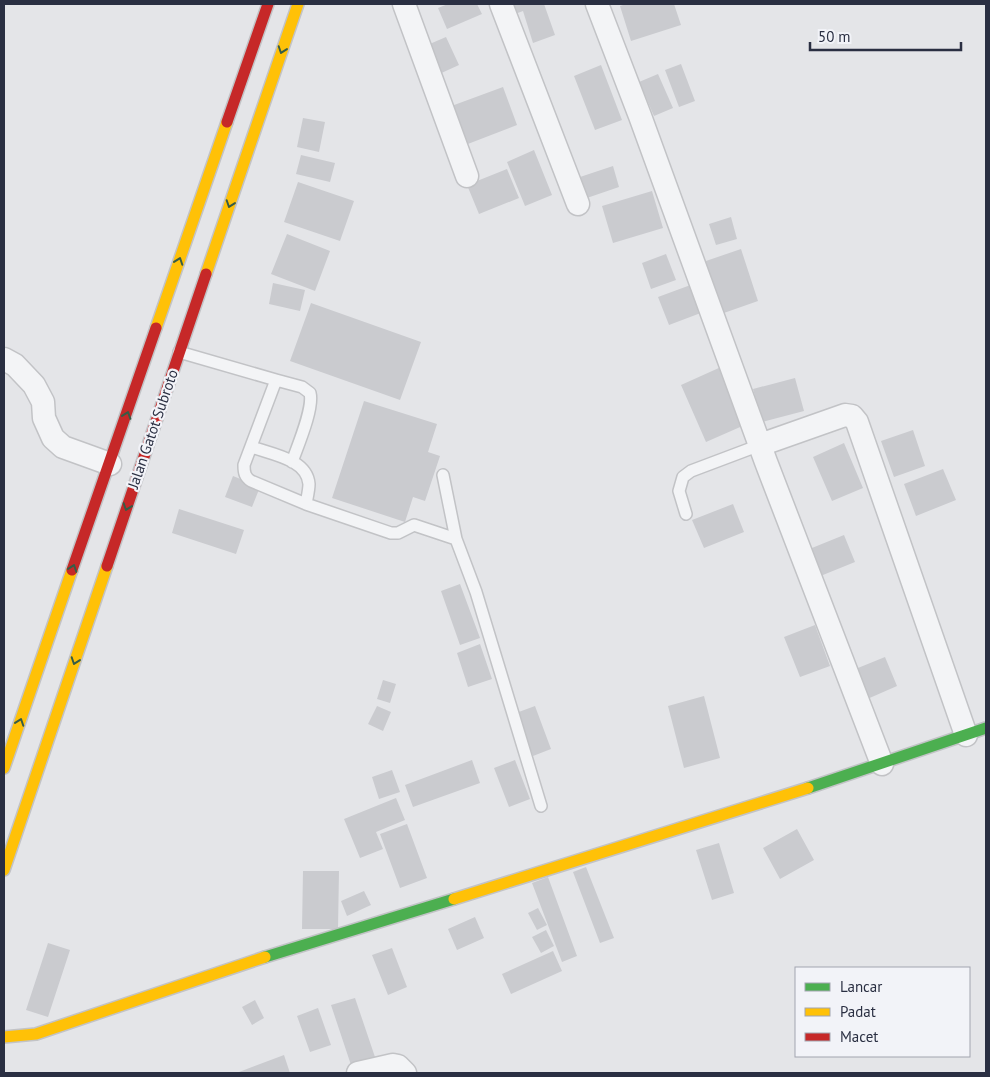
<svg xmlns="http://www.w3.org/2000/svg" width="990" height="1077" viewBox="0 0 990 1077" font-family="'PT Sans',sans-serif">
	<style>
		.building { fill: #cacbcf }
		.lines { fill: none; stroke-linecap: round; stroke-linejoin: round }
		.lane-casing { stroke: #c2c3c6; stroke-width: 14 }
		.street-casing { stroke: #c2c3c6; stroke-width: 25 }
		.fast-casing { stroke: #c2c3c6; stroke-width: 14 }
		.slow-casing { stroke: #c2c3c6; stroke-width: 14 }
		.jam-casing { stroke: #c2c3c6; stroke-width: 14 }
		.lane { stroke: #f3f4f6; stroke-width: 11 }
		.street { stroke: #f3f4f6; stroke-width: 22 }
		.fast { stroke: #4caf50; stroke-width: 11 }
		.slow { stroke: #ffc107; stroke-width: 11 }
		.jam { stroke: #c62828; stroke-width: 11 }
		.oneway { stroke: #365c47 }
		.labels { text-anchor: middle; stroke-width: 4.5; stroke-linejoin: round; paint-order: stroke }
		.street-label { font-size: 15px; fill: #2a2f42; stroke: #f2f3f8 }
	</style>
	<rect width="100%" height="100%" fill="#e4e5e8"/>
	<path class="building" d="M 448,4 L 477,4 L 482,14 L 447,29 L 438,8 Z
		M 512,4 L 544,4 L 555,35 L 533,43 L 523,11 L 515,14 Z
		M 626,4 L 674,4 L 681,25 L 631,41 L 620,6 Z
		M 446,37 L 459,65 L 437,75 L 425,46 Z
		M 681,64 L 695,101 L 679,107 L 665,70 Z
		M 601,65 L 622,120 L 595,130 L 574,76 Z
		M 658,74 L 673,108 L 654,116 L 639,82 Z
		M 503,87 L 517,125 L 460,147 L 446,108 Z
		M 303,118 L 325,122 L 319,152 L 297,147 Z
		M 534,150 L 552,195 L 525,206 L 507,162 Z
		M 301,155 L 335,163 L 330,182 L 296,174 Z
		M 613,166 L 619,187 L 584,199 L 577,178 Z
		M 507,169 L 519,198 L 479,214 L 467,185 Z
		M 298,182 L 354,201 L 340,241 L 284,222 Z
		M 652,191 L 663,228 L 613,243 L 602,206 Z
		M 731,217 L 737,239 L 716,245 L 709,224 Z
		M 287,234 L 330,251 L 315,291 L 271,274 Z
		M 741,249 L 758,301 L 721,314 L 703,262 Z
		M 666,254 L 676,280 L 651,289 L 642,263 Z
		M 273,283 L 305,290 L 300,311 L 269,304 Z
		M 696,283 L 706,311 L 669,325 L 658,297 Z
		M 311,303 L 421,342 L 400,400 L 290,361 Z
		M 721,367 L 747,424 L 706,442 L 681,385 Z
		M 795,378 L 804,411 L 762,422 L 753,389 Z
		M 364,401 L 437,424 L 428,452 L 440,456 L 425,501 L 413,497 L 405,522 L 332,498 Z
		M 913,430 L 925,466 L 894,477 L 881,441 Z
		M 844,443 L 863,488 L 832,501 L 813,457 Z
		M 943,469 L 956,500 L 916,516 L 904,484 Z
		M 233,476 L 260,487 L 252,507 L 225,497 Z
		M 733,504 L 744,532 L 704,548 L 692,520 Z
		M 179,509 L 244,530 L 236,554 L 172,533 Z
		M 844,535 L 855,562 L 818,577 L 807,550 Z
		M 460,584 L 480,638 L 460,645 L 441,591 Z
		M 815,625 L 830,666 L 800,677 L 784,637 Z
		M 480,644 L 492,679 L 468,687 L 457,653 Z
		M 885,657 L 897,686 L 865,700 L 853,670 Z
		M 383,680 L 396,684 L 390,703 L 377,699 Z
		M 704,696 L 720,758 L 684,768 L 668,706 Z
		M 377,706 L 391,712 L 383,731 L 368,724 Z
		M 535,706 L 551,749 L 533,756 L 516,713 Z
		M 472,760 L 480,783 L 413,807 L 405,785 Z
		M 515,760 L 530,799 L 509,807 L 494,768 Z
		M 392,770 L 400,792 L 379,799 L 372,777 Z
		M 396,798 L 405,820 L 376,832 L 383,849 L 360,858 L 344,819 Z
		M 407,824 L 427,878 L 400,888 L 380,834 Z
		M 797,829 L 814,860 L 780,879 L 763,848 Z
		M 719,843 L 734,893 L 712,900 L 696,850 Z
		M 586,867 L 614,938 L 600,943 L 573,872 Z
		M 303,871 L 339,871 L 338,929 L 302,929 Z
		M 548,877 L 577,956 L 562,962 L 532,883 Z
		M 364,891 L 371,905 L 347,916 L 341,901 Z
		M 538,908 L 547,925 L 537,930 L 528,913 Z
		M 475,917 L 484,938 L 457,950 L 448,929 Z
		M 546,930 L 554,946 L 541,953 L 532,937 Z
		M 48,943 L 70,950 L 48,1017 L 26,1010 Z
		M 392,948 L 407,987 L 388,995 L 372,955 Z
		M 553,951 L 562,971 L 511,994 L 502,974 Z
		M 355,998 L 375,1057 L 351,1065 L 331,1005 Z
		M 255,1000 L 264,1018 L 252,1025 L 242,1007 Z
		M 318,1008 L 331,1045 L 310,1052 L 297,1016 Z
		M 284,1055 L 290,1073 L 239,1073 L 239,1072 Z"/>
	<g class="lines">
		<g class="lane-casing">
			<path id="lane" d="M 179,352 L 276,380 L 244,465 C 244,473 245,477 251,481 L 306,504 L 391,533 L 398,533 L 414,525 L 456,539 L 476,592 L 541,806
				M 276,380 L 302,387 L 310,393 C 314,408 298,445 292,462
				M 252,447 C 271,454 307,459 309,484 C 309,490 307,498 306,504
				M 443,475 L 456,539
				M 686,514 L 679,491 L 683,477 L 691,471 L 760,445"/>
		</g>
		<g class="street-casing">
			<path id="street" d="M 404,4 L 467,176
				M 501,4 L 578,204
				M 597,4 L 640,116 L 766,462 L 882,764
				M 4,359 L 15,365 L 34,385 L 43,402 L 44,418 L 53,438 L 63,447 L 110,464
				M 760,445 L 845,415 L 852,416 L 857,422 L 966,735
				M 358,1073 L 393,1065 L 398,1066 L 405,1073"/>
		</g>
		<g class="fast-casing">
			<path id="fast" d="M 808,788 L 986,728
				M 265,957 L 454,899"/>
		</g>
		<g class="slow-casing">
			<path id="slow" d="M 206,274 L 298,4
				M 156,328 L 227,122
				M 4,768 L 72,570
				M 4,870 L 107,566
				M 454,899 L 808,788
				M 4,1037 L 36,1034 L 265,957"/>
		</g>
		<g class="jam-casing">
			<path id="jam" d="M 227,122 L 268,4
				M 107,566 L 206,274
				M 72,570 L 156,328"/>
		</g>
		<use href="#lane" class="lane"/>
		<use href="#street" class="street"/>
		<use href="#fast" class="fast"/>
		<use href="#slow" class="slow"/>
		<use href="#jam" class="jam"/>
	</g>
	<defs><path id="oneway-chevron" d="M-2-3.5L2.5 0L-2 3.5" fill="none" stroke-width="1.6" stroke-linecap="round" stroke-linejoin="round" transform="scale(1.25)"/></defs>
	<g class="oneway">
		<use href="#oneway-chevron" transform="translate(282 50) rotate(109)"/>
		<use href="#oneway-chevron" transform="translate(230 204) rotate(109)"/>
		<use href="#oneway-chevron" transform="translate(179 261) rotate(-71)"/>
		<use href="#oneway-chevron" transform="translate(127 415) rotate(-71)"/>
		<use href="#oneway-chevron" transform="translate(127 507) rotate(109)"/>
		<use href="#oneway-chevron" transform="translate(73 568) rotate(-71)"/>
		<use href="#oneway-chevron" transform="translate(75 661) rotate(109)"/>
		<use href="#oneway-chevron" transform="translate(20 722) rotate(-71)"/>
	</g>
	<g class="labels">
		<g class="street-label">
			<text transform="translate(153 429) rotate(-71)" y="5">Jalan Gatot Subroto</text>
		</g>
	</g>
	<rect width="990" height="1077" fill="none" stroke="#2a2f42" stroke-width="10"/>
	<rect x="795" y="967" width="175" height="90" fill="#f2f3f8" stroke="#a2a5af"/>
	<rect x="805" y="983" width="25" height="8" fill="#4caf50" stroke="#a2a5af"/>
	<text x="840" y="992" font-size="15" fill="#2a2f42">Lancar</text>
	<rect x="805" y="1008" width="25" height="8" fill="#ffc107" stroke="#a2a5af"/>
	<text x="840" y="1017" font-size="15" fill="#2a2f42">Padat</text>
	<rect x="805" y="1033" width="25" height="8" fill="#c62828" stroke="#a2a5af"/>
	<text x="840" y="1042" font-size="15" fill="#2a2f42">Macet</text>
	<path d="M810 42v8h151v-8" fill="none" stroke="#2a2f42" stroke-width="2.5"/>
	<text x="818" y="42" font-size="15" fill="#2a2f42" stroke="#f2f3f8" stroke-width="4" paint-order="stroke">50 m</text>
</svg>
